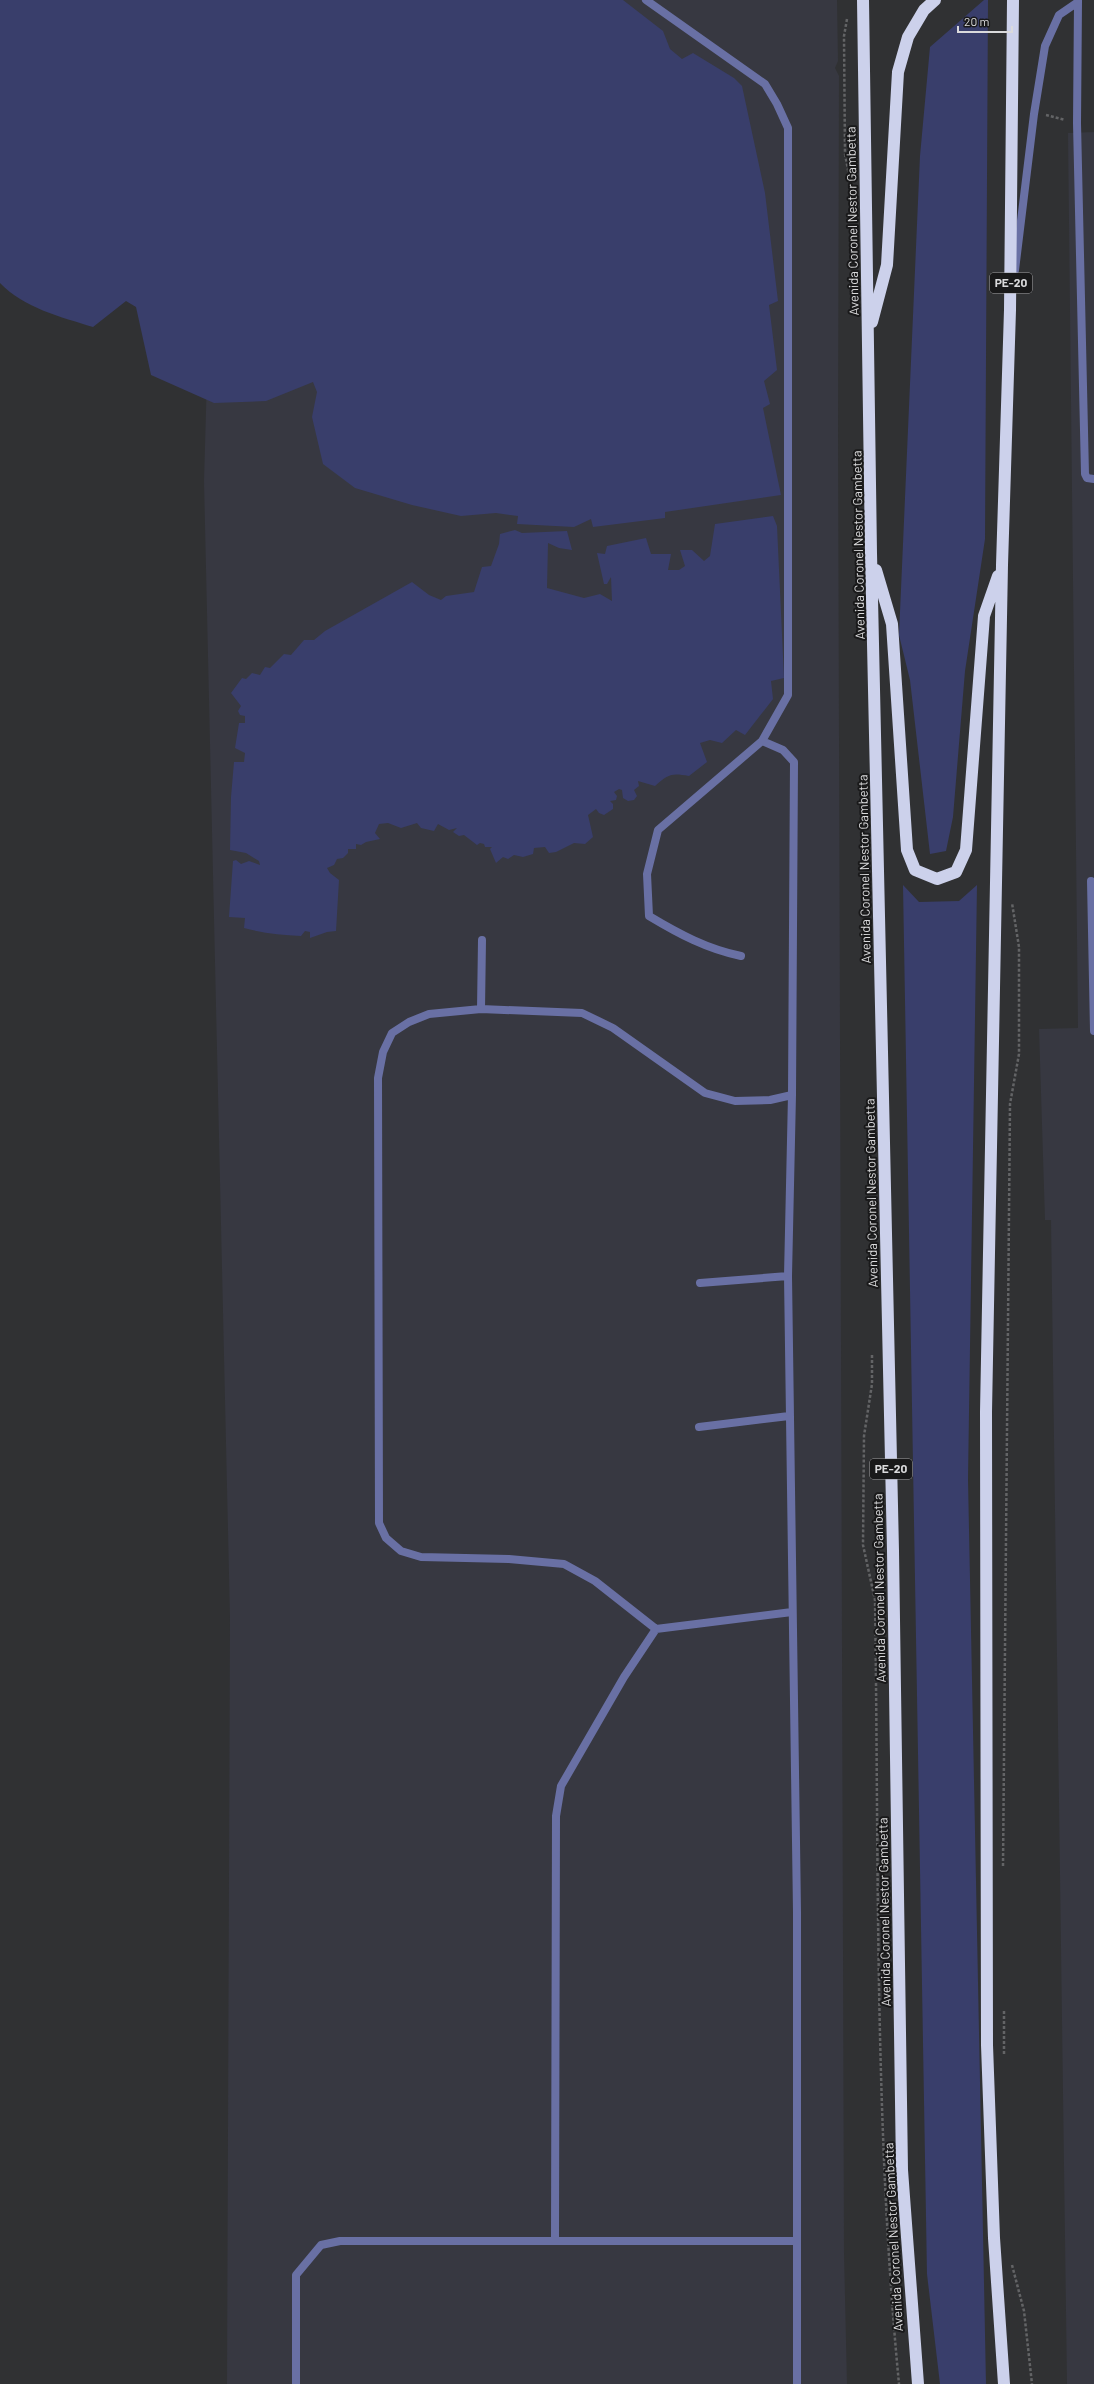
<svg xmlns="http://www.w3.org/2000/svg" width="1094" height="2384" viewBox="0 0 1094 2384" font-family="Barlow,sans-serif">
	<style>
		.built { fill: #373841 }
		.green { fill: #393e6b }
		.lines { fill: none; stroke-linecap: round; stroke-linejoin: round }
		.path { stroke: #636466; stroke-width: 2.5; stroke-dasharray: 3 2; stroke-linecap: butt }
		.lane { stroke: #6970a4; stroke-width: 8 }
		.highway { stroke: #ccd1eb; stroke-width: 12 }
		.labels { text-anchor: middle; stroke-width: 4; stroke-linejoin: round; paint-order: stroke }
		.shield { fill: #19191a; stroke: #a0a0a2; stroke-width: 1 }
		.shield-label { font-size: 12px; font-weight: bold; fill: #dadadc }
		.street-label { font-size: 13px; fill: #dadadc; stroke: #19191a }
	</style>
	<rect width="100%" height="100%" fill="#303133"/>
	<path class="built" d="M 186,0 L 837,0 L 838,61 L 835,68 L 839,76 L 838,433 L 844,2253 L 847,2384 L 227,2384 L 230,1618 L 204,481 L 207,376 Z
		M 1094,132 L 1094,2384 L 1067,2384 L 1051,1220 L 1045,1220 L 1039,1029 L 1078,1028 L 1068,133 Z"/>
	<path class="green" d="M 0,0 L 623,0 L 663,31 L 670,49 L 682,59 L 693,53 L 734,78 L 742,86 L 765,193 L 778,301 L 769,305 L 777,370 L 764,381 L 770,404 L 763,408 L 781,495 L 665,512 L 665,518 L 593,527 L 591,519 L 574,527 L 517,524 L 518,516 L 496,513 L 461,516 L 412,505 L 355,488 L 323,464 L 312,417 L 317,392 L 313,382 L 266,401 L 214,403 L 151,375 L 136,307 L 126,301 L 93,327 C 61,317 24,308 0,283 Z
		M 984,0 L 988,0 L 985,539 L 965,671 L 953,817 L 946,851 L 930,854 L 910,680 L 899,635 L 920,156 L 930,47 Z
		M 773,516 L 777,526 L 784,678 L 771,681 L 773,699 L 745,735 L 736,730 L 722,743 L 710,740 L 700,743 L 707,762 L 689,776 C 671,773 669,774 655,786 L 638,781 L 639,786 L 634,790 L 637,796 L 634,800 L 628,801 L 623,798 L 622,790 L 619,789 L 614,792 L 617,796 L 616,800 L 610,801 L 613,804 L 613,809 L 604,815 L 599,813 L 596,809 L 588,815 L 593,837 L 585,844 L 574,843 L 556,852 L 549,853 L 545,847 L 534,848 L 533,854 L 523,857 L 514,855 L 508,859 L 503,857 L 496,863 L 490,849 L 492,847 L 485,847 L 484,844 L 480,843 L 477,845 L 464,835 L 459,836 L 453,832 L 457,828 L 449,830 L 438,824 L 434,831 L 421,828 L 417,823 L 401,828 L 388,823 L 379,824 L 375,833 L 380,839 L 366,842 L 361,845 L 356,844 L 356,849 L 348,849 L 348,853 L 343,858 L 337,859 L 334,865 L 327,868 L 330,873 L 339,880 L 336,931 L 327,932 L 310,938 L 310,932 L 305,931 L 301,936 C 281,935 263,933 244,928 L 245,918 L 229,917 L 233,861 L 236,860 L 241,864 L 249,861 L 260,865 L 259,861 L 246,853 L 230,850 L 231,797 L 234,762 L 244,762 L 245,753 L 235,748 L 239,723 L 245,723 L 245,716 L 240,715 L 238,711 L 241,706 L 231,693 L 242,678 L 246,679 L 252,673 L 260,675 L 265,667 L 270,668 L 284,654 L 291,655 L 304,640 L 314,640 L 325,631 L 412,582 L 429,595 L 441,600 L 446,596 L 474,592 L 482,567 L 491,566 L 499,544 L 500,534 L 515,530 L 522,533 L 567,531 L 572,550 L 559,548 L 548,543 L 547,588 L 584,598 L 600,594 L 612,601 L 611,577 L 607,584 L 604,584 L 597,553 L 605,554 L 607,546 L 646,538 L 651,554 L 671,554 L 668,570 L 679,570 L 685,566 L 680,550 L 692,550 L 704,561 L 710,556 L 715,524 Z
		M 903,885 L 919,902 L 959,901 L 977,885 L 968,1479 L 986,2384 L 940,2384 L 927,2274 Z"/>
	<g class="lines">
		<path class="path" d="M 847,19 L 844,36 L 845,154 L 849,175
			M 1046,115 L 1065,120
			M 1027,289 L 1028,274
			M 872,1355 L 872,1384 L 864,1436 L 863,1545 L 875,1600 C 879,1861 874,2123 899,2384
			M 1003,1866 L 1010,1104 L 1019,1054 L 1019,947 L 1012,903
			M 1004,2011 L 1004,2056
			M 1012,2265 L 1024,2311 L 1032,2384"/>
		<path class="lane" d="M 646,0 L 765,84 L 777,104 L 788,128 L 788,695 L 762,741 L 658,830 L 647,874 L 649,916 C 679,934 707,949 741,956
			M 1078,2 L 1077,123 L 1085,474 L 1087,478 L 1094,479
			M 1015,270 L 1034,114 L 1045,46 L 1059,15 L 1078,2 L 1078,0
			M 762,741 L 783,750 L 794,762 L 792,1095 L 788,1276 L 797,1912 L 797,2384
			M 1091,881 L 1094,1031
			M 481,1009 L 482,940
			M 700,1283 L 788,1276
			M 699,1427 L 789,1416
			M 792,1612 L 656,1629 L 595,1581 L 564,1564 L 509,1559 L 421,1557 L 401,1551 L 386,1538 L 379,1523 L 378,1078 L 383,1052 L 392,1033 L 409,1022 L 429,1014 L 481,1009 L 582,1013 L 613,1028 L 705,1093 L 735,1101 L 770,1100 L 792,1095
			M 555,2241 L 556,1816 L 561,1786 L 624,1677 L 656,1629
			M 296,2384 L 296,2275 L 321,2245 L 340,2241 L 797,2241"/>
		<path class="highway" d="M 863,0 L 871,553 L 893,1551 L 902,2170 L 918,2384
			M 872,322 L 887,265 L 898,72 L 908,37 L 924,10 L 935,0
			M 876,570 L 892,624 L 907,850 L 915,870 L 937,879 L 956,872 L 966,850 L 984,616 L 998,576
			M 1004,2384 L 994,2238 L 987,2045 L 986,1412 L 1002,565 L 1010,310 L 1013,0"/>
	</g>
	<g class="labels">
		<g class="shield">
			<rect x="990" y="273" width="42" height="20" rx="3"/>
			<rect x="870" y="1459" width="42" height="20" rx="3"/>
		</g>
		<g class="shield-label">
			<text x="1011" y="287">PE-20</text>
			<text x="891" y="1473">PE-20</text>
		</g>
		<g class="street-label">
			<text transform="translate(852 221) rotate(-91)" y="5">Avenida Coronel Nestor Gambetta</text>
			<text transform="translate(858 545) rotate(-91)" y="5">Avenida Coronel Nestor Gambetta</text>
			<text transform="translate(864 869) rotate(-91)" y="5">Avenida Coronel Nestor Gambetta</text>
			<text transform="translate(871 1193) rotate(-91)" y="5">Avenida Coronel Nestor Gambetta</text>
			<text transform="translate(879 1588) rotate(-91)" y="5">Avenida Coronel Nestor Gambetta</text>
			<text transform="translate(884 1912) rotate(-91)" y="5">Avenida Coronel Nestor Gambetta</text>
			<text transform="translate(893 2237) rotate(-93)" y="5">Avenida Coronel Nestor Gambetta</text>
		</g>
	</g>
	<path d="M958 26v6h54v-6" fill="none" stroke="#dadadc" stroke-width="2"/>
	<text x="964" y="26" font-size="12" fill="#dadadc" stroke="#19191a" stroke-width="3" paint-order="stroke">20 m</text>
</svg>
